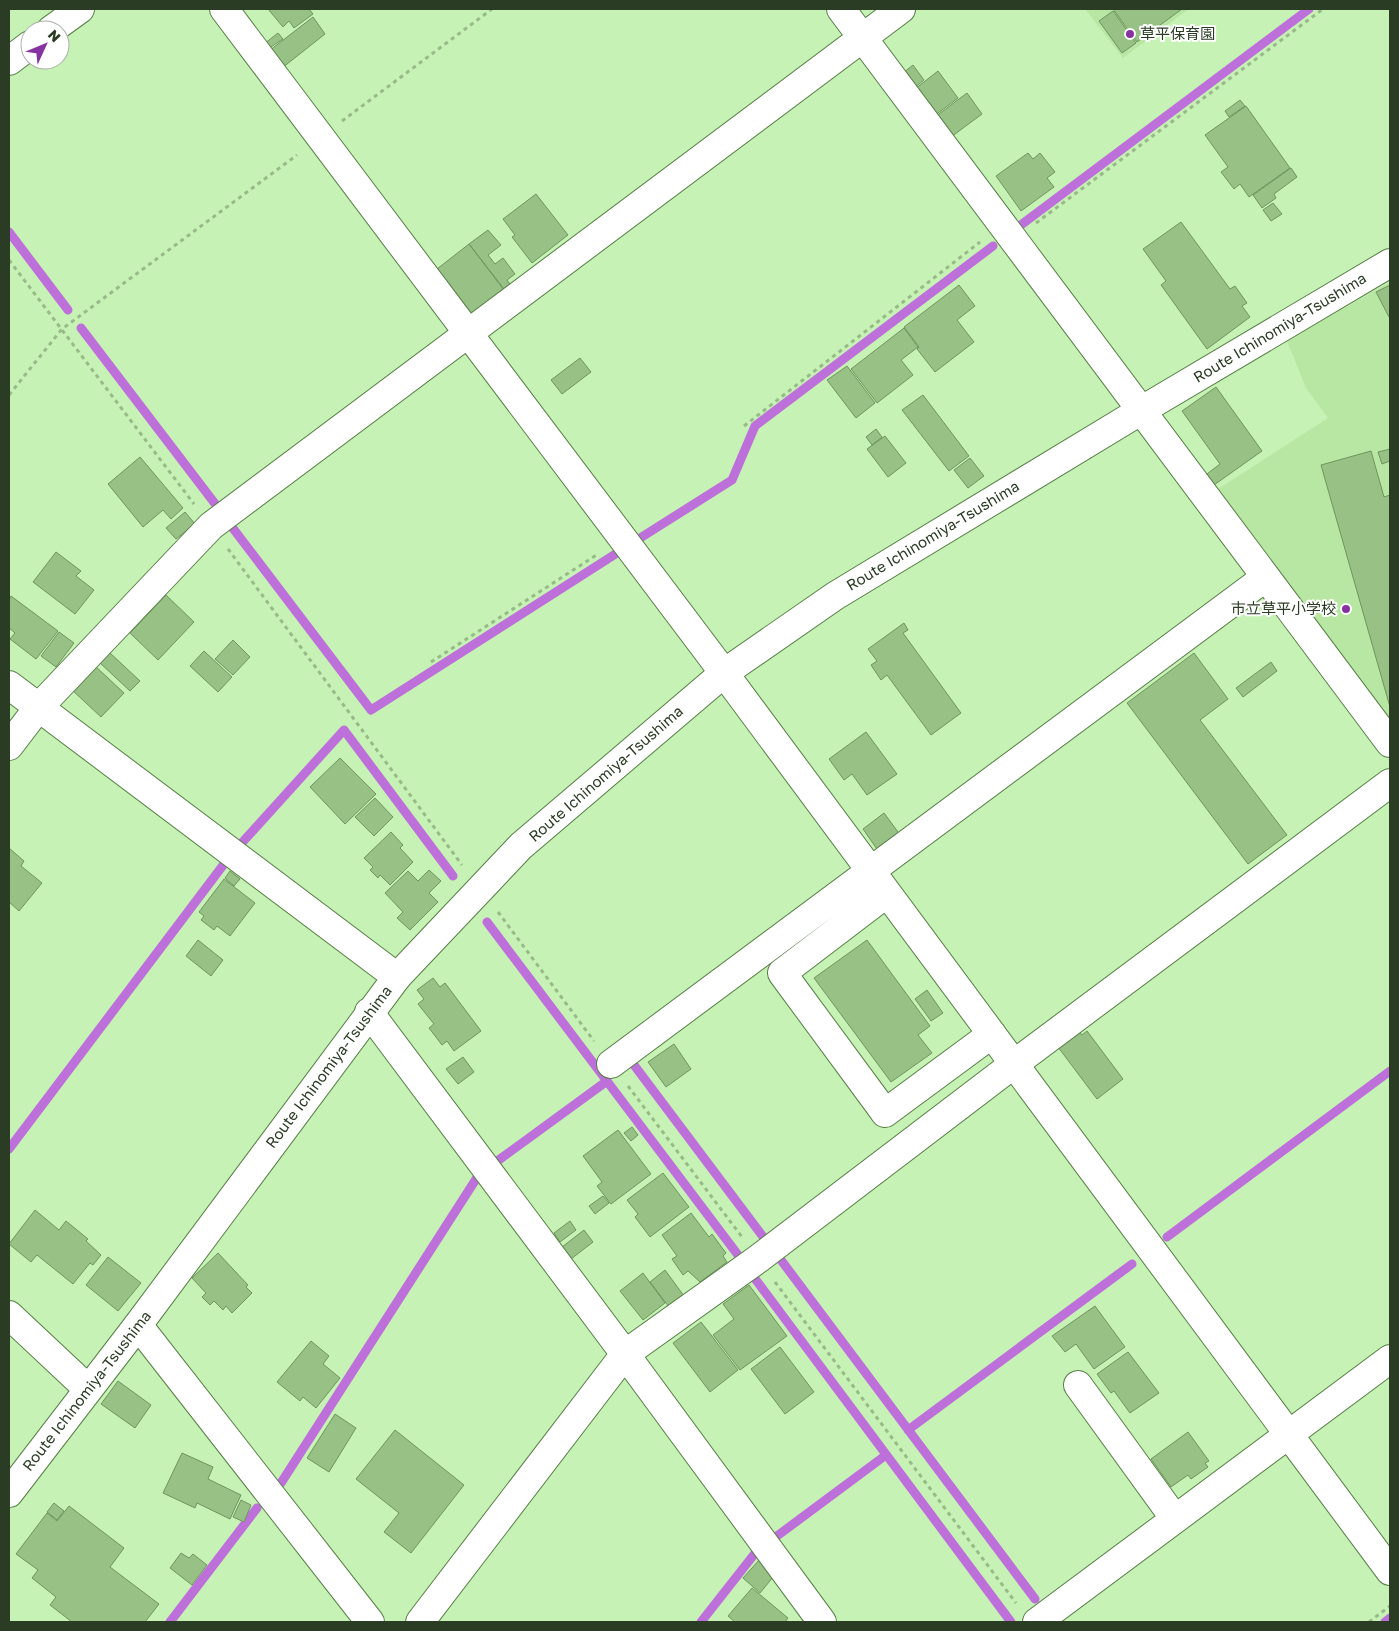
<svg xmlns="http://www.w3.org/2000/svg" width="1399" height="1631" viewBox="0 0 1399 1631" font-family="'Golos Text','Noto Sans JP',sans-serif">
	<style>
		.built { fill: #b8e7a3 }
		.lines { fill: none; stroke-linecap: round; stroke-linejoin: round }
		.stream { stroke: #be70da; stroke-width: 9 }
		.building { fill: #98c186; stroke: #6e955c }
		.minor-casing { stroke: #577e46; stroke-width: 30 }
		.major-casing { stroke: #577e46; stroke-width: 30 }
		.path { stroke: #97ba88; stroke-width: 3; stroke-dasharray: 4 4; stroke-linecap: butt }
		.minor { stroke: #fff; stroke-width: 28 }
		.major { stroke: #fff; stroke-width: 28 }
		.poi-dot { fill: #8632a1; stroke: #fff; stroke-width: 2 }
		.labels { text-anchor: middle; stroke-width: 4; stroke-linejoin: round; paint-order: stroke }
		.poi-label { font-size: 15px; fill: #2b3c24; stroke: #fff; text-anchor: start }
		.street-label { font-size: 15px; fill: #2b3c24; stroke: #fff }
	</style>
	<rect width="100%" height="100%" fill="#c7f2b5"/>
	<path class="built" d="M 1085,9 L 1189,9 L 1123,58 Z
		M 1390,282 L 1390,727 L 1215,491 L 1328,418 L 1306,388 L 1287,341 Z"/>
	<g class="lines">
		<path class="stream" d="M 1017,228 L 1309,9
			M 9,232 L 68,310
			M 81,328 L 216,505
			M 232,527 L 371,710 L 617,553
			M 637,540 L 732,480 L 755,426 L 993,246
			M 239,846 L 344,730 L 453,876
			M 487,922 L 738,1255
			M 637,1057 L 631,1061 L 764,1238
			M 9,1149 L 224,864
			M 496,1162 L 607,1081
			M 1167,1237 L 1390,1071
			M 778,1256 L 1035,1599
			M 753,1276 L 1011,1622
			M 908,1430 L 1132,1264
			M 281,1483 L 478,1176
			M 777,1536 L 886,1455
			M 170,1622 L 257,1508
			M 701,1622 L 756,1552
			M 1385,1622 L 1390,1618"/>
	</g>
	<path class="building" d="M 268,9 L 309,9 L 313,14 L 294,28 L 289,21 L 283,27 Z
		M 1113,9 L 1182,9 L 1137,42 Z
		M 1113,11 L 1136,43 L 1122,53 L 1099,21 Z
		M 313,17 L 325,34 L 282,68 L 269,51 Z
		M 278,33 L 283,39 L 268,49 L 264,44 Z
		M 913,65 L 924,80 L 914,88 L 903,73 Z
		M 938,71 L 958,98 L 934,116 L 915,89 Z
		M 967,93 L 982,114 L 951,137 L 935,117 Z
		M 1240,100 L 1245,106 L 1229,117 L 1225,111 Z
		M 1246,106 L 1290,168 L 1249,197 L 1240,184 L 1234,189 L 1221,172 L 1228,167 L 1205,135 Z
		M 1028,153 L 1033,159 L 1040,153 L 1055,172 L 1047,178 L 1054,187 L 1021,211 L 996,176 Z
		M 1291,168 L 1297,177 L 1274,194 L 1276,198 L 1262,208 L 1253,195 Z
		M 536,194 L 568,235 L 532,263 L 512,237 L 515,235 L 503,219 Z
		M 1273,203 L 1282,214 L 1271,221 L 1263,210 Z
		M 1181,222 L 1230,289 L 1235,286 L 1247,303 L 1242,306 L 1250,317 L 1207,349 L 1161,285 L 1166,281 L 1143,249 Z
		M 488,230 L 501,245 L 488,255 L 495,264 L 503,258 L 515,274 L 507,280 L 510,284 L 504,289 L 469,244 Z
		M 469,244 L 504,290 L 472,314 L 437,269 Z
		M 959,285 L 975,306 L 957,320 L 974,342 L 935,372 L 917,349 L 919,347 L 904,327 Z
		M 1390,285 L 1390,317 L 1389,317 L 1376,292 Z
		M 904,328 L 918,347 L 901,360 L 913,375 L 877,403 L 851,369 Z
		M 580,358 L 591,372 L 562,394 L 551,380 Z
		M 847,366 L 875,403 L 856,418 L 827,380 Z
		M 1216,387 L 1262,451 L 1214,485 L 1207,474 L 1220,464 L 1182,411 Z
		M 923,395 L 969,456 L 949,471 L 902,410 Z
		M 876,429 L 882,437 L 872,445 L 866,437 Z
		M 885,436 L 906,463 L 888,477 L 867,449 Z
		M 1390,449 L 1390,461 L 1382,464 L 1378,452 Z
		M 1371,451 L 1384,497 L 1390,495 L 1390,707 L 1321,465 Z
		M 140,457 L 183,508 L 171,519 L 163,510 L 143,527 L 108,484 Z
		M 970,458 L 984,476 L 968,488 L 954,470 Z
		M 185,512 L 195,524 L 176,539 L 166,528 Z
		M 56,552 L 81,571 L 76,576 L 94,590 L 75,614 L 33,582 Z
		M 166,595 L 194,622 L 158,660 L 130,633 Z
		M 11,596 L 58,631 L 36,659 L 10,639 L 15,633 L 9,628 L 9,600 Z
		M 904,623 L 908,630 L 903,633 L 961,713 L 931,735 L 887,675 L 881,680 L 871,665 L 877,661 L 868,649 Z
		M 59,632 L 74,643 L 56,667 L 41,656 Z
		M 233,640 L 250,657 L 233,675 L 215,659 Z
		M 204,651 L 232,677 L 218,692 L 190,666 Z
		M 109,652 L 140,681 L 130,691 L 99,662 Z
		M 1194,653 L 1228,699 L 1200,720 L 1287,835 L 1248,864 L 1127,703 Z
		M 1271,662 L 1277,671 L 1243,697 L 1236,688 Z
		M 94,665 L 124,693 L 101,717 L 71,689 Z
		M 866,732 L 897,774 L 867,795 L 852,774 L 844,780 L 829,759 Z
		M 340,758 L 376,794 L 345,824 L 310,787 Z
		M 375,798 L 393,817 L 374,836 L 355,817 Z
		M 884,813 L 901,836 L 879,852 L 863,829 Z
		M 391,832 L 403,845 L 400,848 L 413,862 L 390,885 L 380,875 L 378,878 L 370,870 L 373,867 L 364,858 Z
		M 9,848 L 24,861 L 21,866 L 42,883 L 19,911 L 9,902 Z
		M 429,870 L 441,881 L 429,893 L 438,902 L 410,930 L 397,918 L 403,912 L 385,893 L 408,871 L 418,881 Z
		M 230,871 L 240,879 L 234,886 L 225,878 Z
		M 224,879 L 255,903 L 230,936 L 217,926 L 214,930 L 201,920 L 204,916 L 199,912 Z
		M 198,940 L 223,960 L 211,976 L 186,956 Z
		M 867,940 L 930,1026 L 918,1035 L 932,1053 L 891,1082 L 814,978 Z
		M 433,978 L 440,987 L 445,983 L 481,1031 L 454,1051 L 447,1041 L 442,1045 L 429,1028 L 434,1024 L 418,1004 L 424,999 L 417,990 Z
		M 927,990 L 943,1013 L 931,1021 L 915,999 Z
		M 1079,1031 L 1082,1035 L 1087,1031 L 1123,1079 L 1097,1099 L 1058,1047 Z
		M 674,1044 L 691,1069 L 666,1087 L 648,1062 Z
		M 463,1057 L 474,1072 L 458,1084 L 446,1069 Z
		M 632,1127 L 638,1135 L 631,1141 L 624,1133 Z
		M 618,1130 L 651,1174 L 611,1204 L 597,1186 L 602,1182 L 583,1156 Z
		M 663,1173 L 689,1207 L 650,1237 L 635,1217 L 638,1214 L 627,1200 Z
		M 603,1196 L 609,1203 L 595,1214 L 589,1206 Z
		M 35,1210 L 59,1230 L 66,1221 L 88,1239 L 86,1241 L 101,1255 L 93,1265 L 90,1263 L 73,1284 L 37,1255 L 31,1262 L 9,1244 Z
		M 691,1213 L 709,1237 L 712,1234 L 726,1253 L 723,1256 L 727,1262 L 700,1282 L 688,1271 L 683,1275 L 672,1259 L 677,1256 L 662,1235 Z
		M 570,1221 L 576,1230 L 560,1242 L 554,1233 Z
		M 584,1230 L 593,1242 L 571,1259 L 562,1247 Z
		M 218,1253 L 248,1285 L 246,1287 L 252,1293 L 232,1313 L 226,1306 L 223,1310 L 214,1301 L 210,1305 L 202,1297 L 206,1293 L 192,1278 Z
		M 108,1257 L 141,1283 L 118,1311 L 86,1285 Z
		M 665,1270 L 684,1296 L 669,1307 L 650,1282 Z
		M 643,1273 L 665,1303 L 643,1320 L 620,1291 Z
		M 749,1285 L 787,1336 L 740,1370 L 713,1335 L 734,1319 L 723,1304 Z
		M 1095,1306 L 1125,1347 L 1094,1369 L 1076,1344 L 1065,1352 L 1052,1336 Z
		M 701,1322 L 738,1370 L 710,1392 L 673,1343 Z
		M 311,1341 L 329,1356 L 323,1364 L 340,1378 L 316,1408 L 303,1397 L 300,1401 L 277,1382 Z
		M 780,1347 L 814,1392 L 785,1414 L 751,1369 Z
		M 1128,1352 L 1159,1393 L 1130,1413 L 1114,1391 L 1111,1393 L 1097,1374 Z
		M 118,1381 L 151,1405 L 135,1428 L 101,1404 Z
		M 335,1414 L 356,1428 L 329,1472 L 307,1458 Z
		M 395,1430 L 464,1485 L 411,1553 L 384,1532 L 399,1513 L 356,1479 Z
		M 1188,1432 L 1209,1461 L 1205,1463 L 1208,1467 L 1191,1479 L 1188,1475 L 1171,1487 L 1151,1459 Z
		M 182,1453 L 213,1467 L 208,1479 L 241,1495 L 230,1519 L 197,1503 L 195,1508 L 163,1493 Z
		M 241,1500 L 251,1505 L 244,1522 L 233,1517 Z
		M 54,1503 L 64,1511 L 57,1520 L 47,1512 Z
		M 69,1506 L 124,1548 L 110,1567 L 159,1604 L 145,1622 L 72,1622 L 50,1605 L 56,1597 L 32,1578 L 38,1570 L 16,1554 L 47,1513 L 57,1521 Z
		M 181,1553 L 189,1558 L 193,1554 L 207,1565 L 192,1585 L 170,1568 Z
		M 761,1558 L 774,1576 L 760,1593 L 743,1578 Z
		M 752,1588 L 788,1618 L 785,1622 L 735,1622 L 728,1616 Z"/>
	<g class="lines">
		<g class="minor-casing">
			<path id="minor" d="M 224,9 L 724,673 L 1390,1571
				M 841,9 L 1390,743
				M 51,30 L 80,9
				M 9,61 L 30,45
				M 9,685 L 397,977
				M 9,746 L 38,708 L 211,526 L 901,9
				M 887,893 L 782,973 L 880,1106 L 885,1113 L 992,1034
				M 369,1012 L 625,1354 L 822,1622
				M 611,1064 L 1266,577
				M 9,1315 L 88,1389
				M 138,1325 L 370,1622
				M 1078,1385 L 1175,1519
				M 420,1622 L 625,1354 L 758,1259 L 1014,1064 L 1390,783
				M 1037,1622 L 1390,1359"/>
		</g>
		<g class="major-casing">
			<path id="major" d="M 9,1493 L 138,1325 L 397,977 L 521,846 L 724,673 L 835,596 L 1142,410 L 1390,263"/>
		</g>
		<path class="path" d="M 342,121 L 492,9
			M 1036,223 L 1323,9
			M 9,260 L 194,504
			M 9,395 L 62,329 L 297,155
			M 744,426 L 980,242
			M 228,549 L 462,865
			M 431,662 L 598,554
			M 498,912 L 594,1041
			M 628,1086 L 742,1237
			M 775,1282 L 1016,1603
			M 1369,1622 L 1390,1606"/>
		<use href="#minor" class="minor"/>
		<use href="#major" class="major"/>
	</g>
	<g class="poi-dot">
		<circle cx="1130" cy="34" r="5"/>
		<circle cx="1346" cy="609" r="5"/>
	</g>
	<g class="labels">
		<g class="poi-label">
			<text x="1140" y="39">草平保育園</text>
			<text x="1336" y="614" text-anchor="end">市立草平小学校</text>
		</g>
		<g class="street-label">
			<text transform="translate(1280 328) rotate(-31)" y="5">Route Ichinomiya-Tsushima</text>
			<text transform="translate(933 536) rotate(-31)" y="5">Route Ichinomiya-Tsushima</text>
			<text transform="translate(606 774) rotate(-41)" y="5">Route Ichinomiya-Tsushima</text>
			<text transform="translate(329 1067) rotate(-53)" y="5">Route Ichinomiya-Tsushima</text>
			<text transform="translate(87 1391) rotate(-52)" y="5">Route Ichinomiya-Tsushima</text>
		</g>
	</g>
	<rect width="1399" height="1631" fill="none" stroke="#2b3c24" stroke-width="20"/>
	<g transform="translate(45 45) rotate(46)"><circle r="24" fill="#ffffff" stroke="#aab1a7"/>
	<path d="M0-4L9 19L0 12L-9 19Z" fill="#8632a1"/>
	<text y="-8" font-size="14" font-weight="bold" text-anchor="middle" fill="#2b3c24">N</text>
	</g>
</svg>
